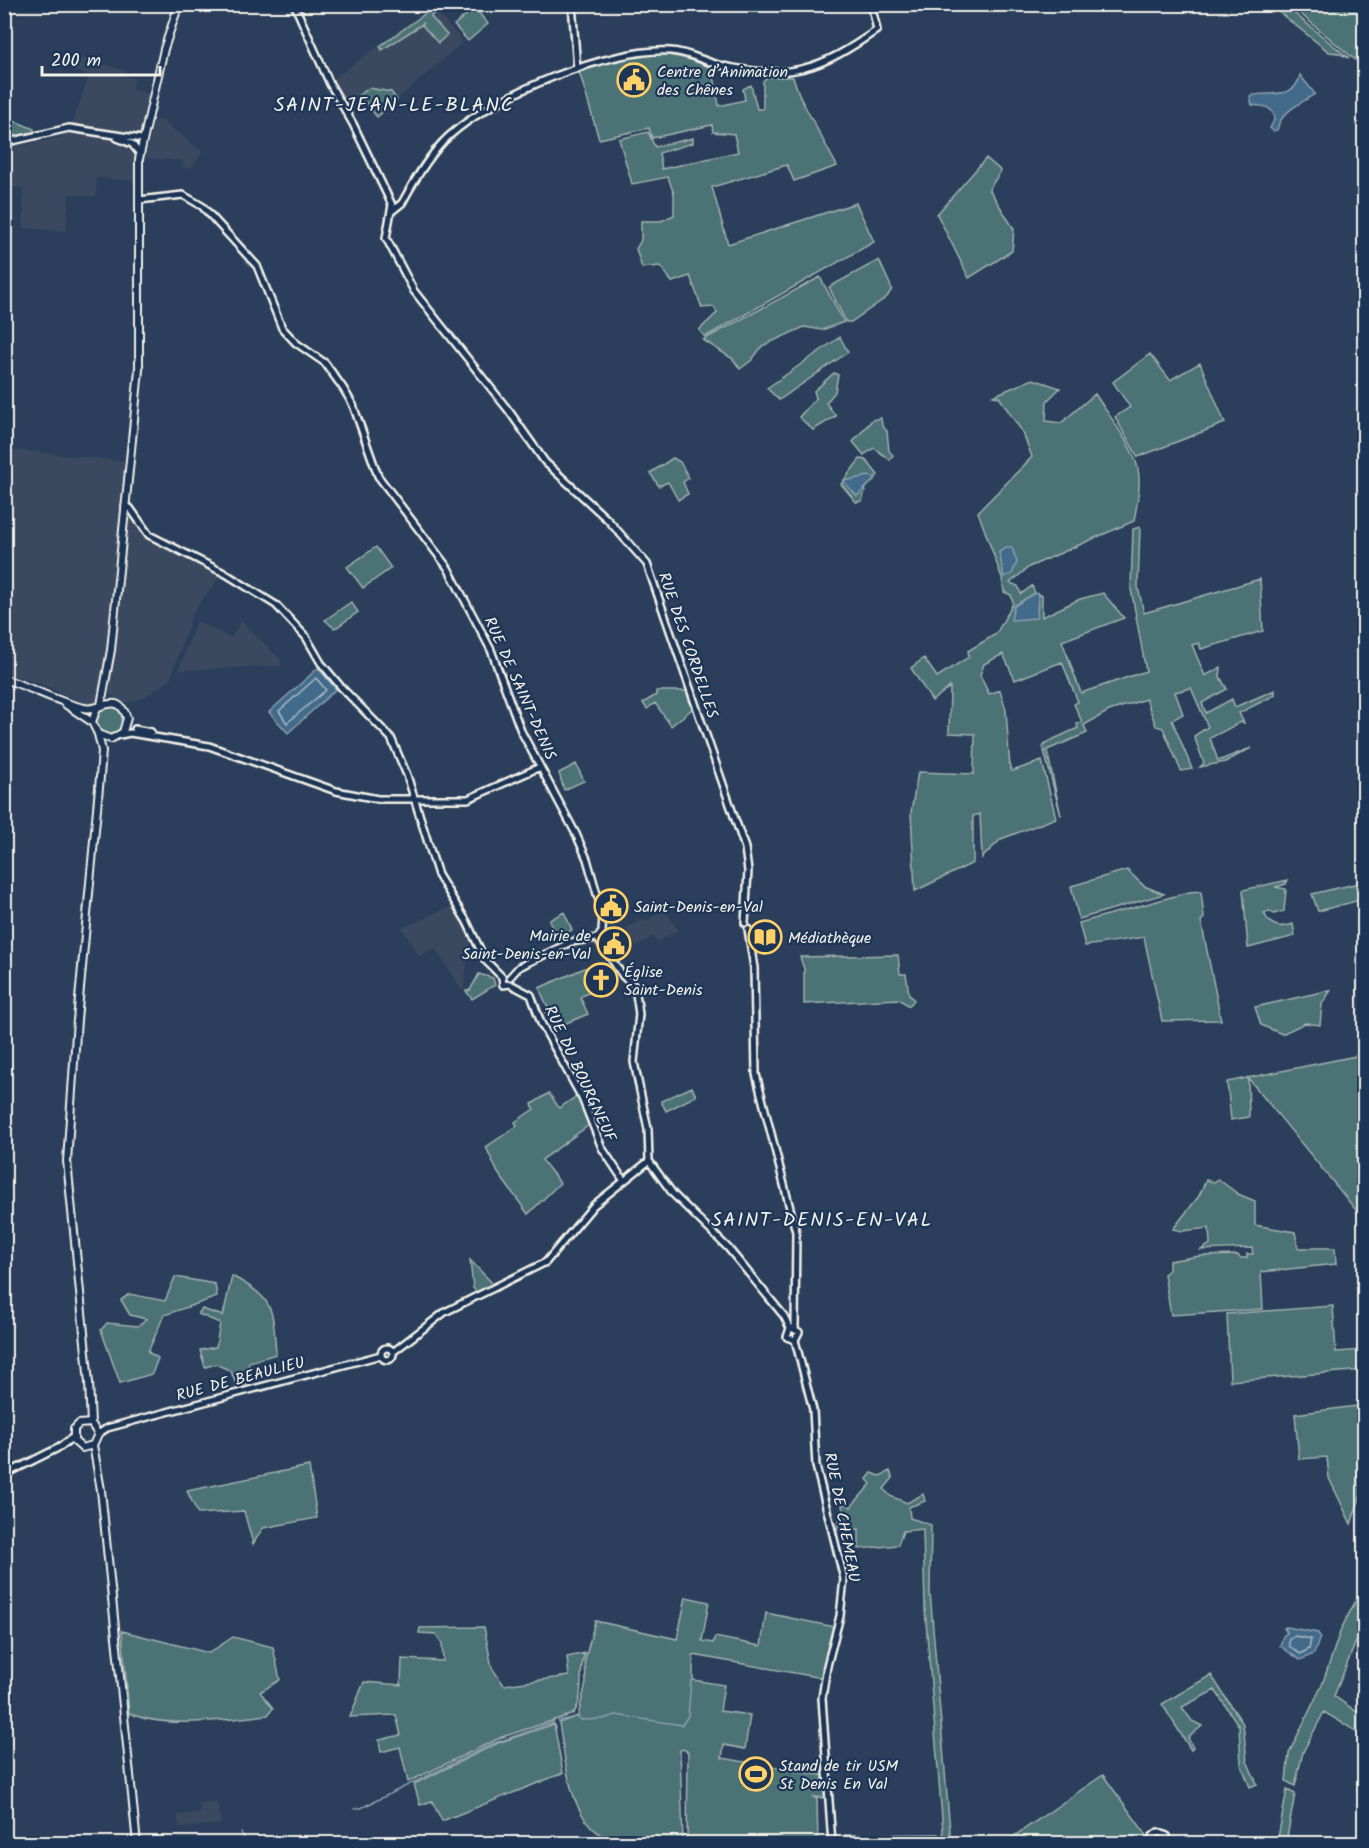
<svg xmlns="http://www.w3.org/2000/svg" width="1369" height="1848" viewBox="0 0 1369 1848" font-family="Kalam,sans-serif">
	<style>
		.built { fill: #3b4960 }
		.green { fill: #4b7275; stroke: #a0b2ae; stroke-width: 1.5 }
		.water { fill: #436a8b; stroke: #8aa0b0; stroke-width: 1.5 }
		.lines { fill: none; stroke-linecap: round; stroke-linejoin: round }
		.shore { stroke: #adbbc3; stroke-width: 1.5 }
		.stream { stroke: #8aa0b0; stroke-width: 1.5 }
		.tertiary-casing { stroke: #f4f1e8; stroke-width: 10 }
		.secondary-casing { stroke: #f4f1e8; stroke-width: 10 }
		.tertiary { stroke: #1d3557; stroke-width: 5 }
		.secondary { stroke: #1d3557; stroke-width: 6 }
		.labels { text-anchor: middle; stroke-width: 4.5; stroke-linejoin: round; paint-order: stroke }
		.poi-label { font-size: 16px; fill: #f4f1e8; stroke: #1d3557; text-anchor: start }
		.street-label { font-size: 16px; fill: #f4f1e8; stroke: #1d3557 }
		.quarter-label { font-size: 20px; letter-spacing: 1.5px; fill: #f4f1e8; stroke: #1d3557 }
	</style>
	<rect width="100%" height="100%" fill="#2b3e5b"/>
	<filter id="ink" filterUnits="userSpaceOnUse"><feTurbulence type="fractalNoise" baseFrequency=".0167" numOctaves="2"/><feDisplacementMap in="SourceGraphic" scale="12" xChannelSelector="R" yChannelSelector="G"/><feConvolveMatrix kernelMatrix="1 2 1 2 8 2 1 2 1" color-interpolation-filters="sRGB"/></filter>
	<g filter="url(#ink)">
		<path class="built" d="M 432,7 L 463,42 L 377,117 L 362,99 L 349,109 L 332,80 Z
			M 80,57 L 126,71 L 125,76 L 135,78 L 132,89 L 149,94 L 135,151 L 134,181 L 96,177 L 96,197 L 69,194 L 66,231 L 24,228 L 23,188 L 5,186 L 5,149 L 62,137 L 74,120 L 89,76 L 75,71 Z
			M 160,119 L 203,152 L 190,169 L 183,169 L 183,161 L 146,158 L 154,122 Z
			M 4,449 L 123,461 L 130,502 L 146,528 L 218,572 L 218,579 L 193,612 L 170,680 L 143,698 L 126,703 L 117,701 L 110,694 L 101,693 L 98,701 L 87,705 L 42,684 L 5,673 Z
			M 196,621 L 231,638 L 241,621 L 281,660 L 281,666 L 179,670 Z
			M 454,905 L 466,926 L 470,942 L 463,992 L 435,948 L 419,956 L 402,928 Z
			M 664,909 L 678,930 L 657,942 L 653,936 L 637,947 L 626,929 L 642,919 L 645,922 Z
			M 217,1801 L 221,1824 L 179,1828 L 178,1815 L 200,1812 L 199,1803 Z"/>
		<path class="green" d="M 1270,5 L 1284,5 L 1349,58 L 1338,53 L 1329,52 Z
			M 1290,5 L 1364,5 L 1364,68 L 1360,64 Z
			M 433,8 L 435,11 L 431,17 L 447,35 L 438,43 L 422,25 L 424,23 L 382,50 L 380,46 Z
			M 475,8 L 488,24 L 468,41 L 454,25 Z
			M 657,53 L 712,63 L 719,106 L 745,100 L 743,89 L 751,85 L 757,109 L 763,109 L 763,81 L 767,77 L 793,77 L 800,97 L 837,166 L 794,181 L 787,165 L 712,187 L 728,244 L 856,203 L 874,242 L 705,337 L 699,330 L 717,313 L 714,307 L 702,308 L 690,276 L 672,282 L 660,266 L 642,268 L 636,249 L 641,240 L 641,221 L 661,221 L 674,215 L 674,194 L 668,177 L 632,184 L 619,139 L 648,132 L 655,147 L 693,138 L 693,143 L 659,153 L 662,169 L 738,152 L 734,134 L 713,132 L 712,125 L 652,138 L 649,128 L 599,139 L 579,71 L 629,57 Z
			M 369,88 L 391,92 L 397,100 L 377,117 L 359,95 Z
			M 4,112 L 15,121 L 34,129 L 34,132 L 5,138 Z
			M 986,158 L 1001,171 L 989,189 L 1014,229 L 1012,251 L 969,278 L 937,214 Z
			M 879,260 L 892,289 L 887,297 L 851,322 L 846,322 L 829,287 Z
			M 820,277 L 844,322 L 822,330 L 804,327 L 762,346 L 752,360 L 740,369 L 733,359 L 703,340 Z
			M 840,337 L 848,352 L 779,400 L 767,388 Z
			M 1150,354 L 1170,380 L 1200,363 L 1225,423 L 1138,457 L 1115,417 L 1130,407 L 1113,382 Z
			M 834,373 L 838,375 L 835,392 L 826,403 L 836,416 L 813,430 L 799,417 L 816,398 L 814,391 Z
			M 1033,379 L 1060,388 L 1047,401 L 1046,421 L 1061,423 L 1095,394 C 1107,413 1134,447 1138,469 C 1141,486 1137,504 1134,521 L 1029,567 L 1010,583 L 1018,586 L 1021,594 L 1032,586 L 1035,593 L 1014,606 L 1037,617 L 1038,594 L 1042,596 L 1042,617 L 1080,599 L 1103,593 L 1124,618 L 1062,641 L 1081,693 L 1146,671 L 1131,589 L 1133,529 L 1140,527 L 1138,587 L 1144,613 L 1260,579 L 1263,631 L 1201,649 L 1199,643 L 1192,645 L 1205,676 L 1221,667 L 1220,677 L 1227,689 L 1202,703 L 1206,713 L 1232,699 L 1235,707 L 1275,690 L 1275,695 L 1239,713 L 1244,723 L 1241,722 L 1210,738 L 1218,761 L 1251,748 L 1225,762 L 1200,767 L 1204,763 L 1194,736 L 1208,727 L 1191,688 L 1175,692 L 1183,714 L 1172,720 L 1192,769 L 1181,771 L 1163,728 L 1156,726 L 1146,699 L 1109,711 L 1084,725 L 1087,733 L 1047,750 L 1061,816 L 1043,747 L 1047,742 L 1078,728 L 1077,724 L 1082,722 L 1074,704 L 1078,702 L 1062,662 L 1015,680 L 1003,654 L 984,664 L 980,675 L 989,694 L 1000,690 L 1006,710 L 1010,768 L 1012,771 L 1042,761 L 1056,818 L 1001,839 L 982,858 L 980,814 L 973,816 L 973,863 L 915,891 L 911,812 L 918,772 L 974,774 L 975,734 L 949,733 L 950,687 L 932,701 L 911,668 L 924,658 L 937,677 L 969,657 L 968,651 L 996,634 L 1013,603 L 1011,595 L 1004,592 L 1002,578 L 978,512 L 1032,457 L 1023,433 L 999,397 L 993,396 Z
			M 881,418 L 882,426 L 887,431 L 889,451 L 893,455 L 890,460 L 874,448 L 864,455 L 853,442 L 872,420 Z
			M 673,458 L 680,462 L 689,478 L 683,482 L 688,494 L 678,500 L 668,482 L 659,486 L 650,473 Z
			M 860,459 L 866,460 L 878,475 L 866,488 L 862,501 L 856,502 L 841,484 Z
			M 376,547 L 391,568 L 363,588 L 347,567 Z
			M 351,602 L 358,612 L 337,627 L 334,628 L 325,620 Z
			M 656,691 L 686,691 L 692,709 L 671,726 L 655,703 L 647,709 L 643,703 L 656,695 Z
			M95 720a15 15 0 1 1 30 0a15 15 0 1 1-30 0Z
			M 576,764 L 584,781 L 564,790 L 559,773 Z
			M 1127,870 L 1144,886 L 1164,894 L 1079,919 L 1071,886 Z
			M 1288,880 L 1286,884 L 1275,887 L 1286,889 L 1284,911 L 1274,914 L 1270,911 L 1264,913 C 1270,927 1280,929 1293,924 L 1295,936 L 1248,948 L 1243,890 Z
			M 1355,884 L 1358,894 L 1364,893 L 1364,899 L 1318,911 L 1312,894 Z
			M 1201,891 L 1204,918 L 1201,921 L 1221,1020 L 1162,1021 L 1144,937 L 1085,946 L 1079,923 L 1189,892 Z
			M 564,912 L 572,930 L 557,939 L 549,920 Z
			M 898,955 L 900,974 L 906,974 L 909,994 L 914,1000 L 909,1006 L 899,999 L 804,1004 L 804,969 L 800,957 Z
			M 587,967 L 597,989 L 580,997 L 588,1014 L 554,1028 L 546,1012 L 549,1010 L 539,988 Z
			M 479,974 L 493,978 L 495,985 L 472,999 L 466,991 L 470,990 Z
			M 1331,990 L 1322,1004 L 1320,1025 L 1305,1023 L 1282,1034 L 1261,1025 L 1255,1007 Z
			M 1356,1056 L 1364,1091 L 1364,1220 L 1248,1078 L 1249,1117 L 1231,1120 L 1227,1082 Z
			M 692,1087 L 696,1096 L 666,1111 L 661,1101 Z
			M 549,1093 L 559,1108 L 577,1096 L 589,1125 L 542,1160 L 560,1183 L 528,1214 L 498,1173 L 486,1147 L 517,1126 L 515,1122 L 534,1109 L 532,1104 Z
			M 1218,1179 L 1238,1194 L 1255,1201 L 1255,1225 L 1295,1232 L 1298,1248 L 1335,1248 L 1336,1264 L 1261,1272 L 1263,1309 L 1171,1315 L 1164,1274 L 1169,1270 L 1169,1261 L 1200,1256 L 1238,1255 L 1240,1258 L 1247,1258 L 1247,1254 L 1253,1254 L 1252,1248 L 1201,1250 L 1210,1244 L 1209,1228 L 1182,1231 L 1173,1229 L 1199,1196 L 1206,1180 L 1214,1182 Z
			M 470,1260 L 492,1283 L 491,1287 L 478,1293 L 473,1288 Z
			M 232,1276 C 275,1299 273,1309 276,1354 L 249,1362 L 247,1384 L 238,1390 L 231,1371 L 216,1364 L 205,1367 L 200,1350 L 216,1347 L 220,1323 L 198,1314 L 202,1309 L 223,1316 Z
			M 175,1277 L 215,1284 L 217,1297 L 164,1315 L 148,1352 L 158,1358 L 152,1374 L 120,1383 L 101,1330 L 107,1323 L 138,1326 L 146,1319 L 130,1315 L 121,1300 L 129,1294 L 165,1301 Z
			M 1333,1306 L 1336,1352 L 1364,1350 L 1364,1370 L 1230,1381 L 1227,1314 Z
			M 1364,1405 L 1364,1486 L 1351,1524 L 1329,1478 L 1327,1457 L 1299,1459 L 1295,1414 Z
			M 309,1466 L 317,1518 L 263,1528 L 253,1544 L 244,1511 L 198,1514 L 187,1491 Z
			M 890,1471 L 893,1478 L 884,1489 L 890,1496 L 907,1503 L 923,1494 L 925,1501 L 909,1507 L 910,1518 L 931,1525 L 930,1592 L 951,1843 L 944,1843 L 925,1609 L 923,1529 L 903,1531 L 898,1545 L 859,1549 L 859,1529 L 836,1530 L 843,1511 L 842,1505 L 847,1504 L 851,1507 L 871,1484 L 867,1479 L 872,1473 L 880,1476 Z
			M 1364,1585 L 1364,1622 L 1334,1696 L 1364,1717 L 1364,1736 L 1324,1712 L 1303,1752 L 1295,1786 L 1286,1781 L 1289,1753 L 1322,1685 L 1341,1629 Z
			M 686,1597 L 709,1602 L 702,1641 L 713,1643 L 715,1637 L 761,1646 L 766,1613 L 835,1627 L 822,1678 L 693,1655 L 693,1680 L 724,1685 L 720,1711 L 750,1715 L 745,1749 L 724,1745 L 722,1758 L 826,1776 L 827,1798 L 813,1797 L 817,1799 L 818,1843 L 687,1843 L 688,1752 L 683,1749 L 680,1750 L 683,1843 C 663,1843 642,1846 623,1843 C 569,1835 567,1766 559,1723 L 578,1716 L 586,1683 L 585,1660 L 595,1621 L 677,1639 Z
			M 484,1627 L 492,1668 L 504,1685 L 569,1676 L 567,1657 L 585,1653 C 577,1672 586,1696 573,1714 L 502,1737 L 408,1782 L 400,1747 L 381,1752 L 379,1740 L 401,1735 L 396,1715 L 350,1717 L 364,1682 L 401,1685 L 402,1659 L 443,1661 L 442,1643 L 436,1634 L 419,1633 L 420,1628 Z
			M 122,1631 L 209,1653 L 233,1637 L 273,1647 L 280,1680 L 260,1692 L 273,1708 L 268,1715 C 229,1719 164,1730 129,1713 Z
			M 1211,1675 L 1243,1724 L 1247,1761 L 1257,1784 L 1250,1787 L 1241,1764 L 1239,1726 L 1215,1690 L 1182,1707 L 1192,1721 L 1202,1726 L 1188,1738 L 1193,1748 L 1191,1750 L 1162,1704 Z
			M 554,1724 L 563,1773 L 442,1821 L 432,1801 L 420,1805 L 414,1784 L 498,1743 Z
			M 1103,1775 L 1145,1833 L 1146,1843 L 1004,1843 Z
			M 1287,1790 L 1295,1794 L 1286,1843 L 1277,1843 Z
			M 938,1834 L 938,1844 L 846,1843 L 845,1835 Z"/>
		<path class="water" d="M 1300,75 L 1315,94 C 1300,104 1281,111 1277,130 L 1273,131 L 1270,128 L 1275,118 C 1271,104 1262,107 1252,105 L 1250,96 C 1266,90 1295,102 1300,75 Z
			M 869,476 L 876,478 L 857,496 L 843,481 Z
			M 1006,548 L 1012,548 L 1017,562 L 1012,574 L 1004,577 L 999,552 Z
			M 1035,593 L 1038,594 L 1037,618 L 1011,620 L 1014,606 Z
			M 318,668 L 336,689 L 288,733 L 269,712 Z
			M 1286,1627 L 1318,1633 L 1320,1637 L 1314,1654 L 1300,1660 L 1280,1646 L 1283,1636 L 1287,1633 L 1284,1628 Z"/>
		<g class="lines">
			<path class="shore" d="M 316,678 L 326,690 L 287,723 L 279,711 Z
				M 1294,1636 L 1311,1639 L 1309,1649 L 1300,1654 L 1289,1646 L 1289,1639 Z"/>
			<path class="stream" d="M 558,1721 L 577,1717 L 582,1720 L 603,1719 L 616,1715 L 682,1725 L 688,1716 L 691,1681
				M 354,1809 L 361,1808 L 492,1744 L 554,1722
				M 241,1832 L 247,1844"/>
			<g class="tertiary-casing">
				<path id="tertiary" d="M 294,4 L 330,84 L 353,124 L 392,205 L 386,238 L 414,291 L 509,411 L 545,462 L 608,520 L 647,564 L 745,848 L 748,871 L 745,923
					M 572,4 L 577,69
					M 117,138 L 132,144 L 140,154
					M 4,143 L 69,128 L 142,139
					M 139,200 L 183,195 L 202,206 L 257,266 L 282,328 L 296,343 L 325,363 L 343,388 L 353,405 L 378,476 L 448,568 L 491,650 L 521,731 L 576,834 L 587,859 L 603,915 L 602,932 L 597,938
					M 392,211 L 402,203 C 414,181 430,153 449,136 C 494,95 610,47 671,51 C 688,52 703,61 719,65 C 789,81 820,70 877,30 L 871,4
					M 125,506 L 130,508 L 149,535 L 226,574 L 276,605 L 306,637 L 321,663 L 341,687 L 391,738 L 407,775 L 438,875 L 467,922 L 485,960 L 502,977
					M 135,729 L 151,732
					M 120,735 L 130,733 L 209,746 L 336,791 L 378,799 L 468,799 L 540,767
					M 748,929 L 754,968 L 756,1074 L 796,1232 L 795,1328
					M 597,938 L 623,976 L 635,987 L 639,1014 L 634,1062 L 648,1129 L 649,1161 L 673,1194 L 728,1248 L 784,1316 L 790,1328
					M 502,977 L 503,985 L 510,984
					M 510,977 L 519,967 L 571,942 L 597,938
					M 510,984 L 531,995 L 541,1023 L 582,1098 L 602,1148 L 624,1181
					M 790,1328 L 787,1337 L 795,1340
					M 792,1328 L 799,1332 L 795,1340
					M 795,1340 L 813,1410 L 816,1466 L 844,1579 L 840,1616 L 827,1666 L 822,1698 L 832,1844
					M381 1354a6 6 0 1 1 12 0a6 6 0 1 1-12 0Z
					M 393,1352 L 445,1312 L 546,1262 L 594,1205 L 649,1161
					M 98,1434 L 107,1428 L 381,1355
					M 4,1475 L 60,1447 L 73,1437
					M 1152,1844 L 1152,1837 L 1158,1832 L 1167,1836 L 1166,1844"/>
			</g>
			<g class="secondary-casing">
				<path id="secondary" d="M 4,679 C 31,687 57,702 84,708 C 101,712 118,690 127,718 L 123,732 L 111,739 L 98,734 L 92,722 L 97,708
					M 65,704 L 92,722
					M 101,705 L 111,650 L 139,370 L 139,159 L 164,49 L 179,4
					M 91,1423 L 89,1383 L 67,1161 L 77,1020 L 100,777 L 102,751 L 98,734
					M 93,1445 L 82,1448 L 74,1441 L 74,1429 L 79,1424 L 91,1423 L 98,1434 L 93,1445 L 101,1490 L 137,1844"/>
			</g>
			<use href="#tertiary" class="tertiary"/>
			<use href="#secondary" class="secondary"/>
		</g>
	</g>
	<defs>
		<g id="civic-ring" transform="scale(1.725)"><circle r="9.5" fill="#1d3557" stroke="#ffd166" stroke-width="1.5"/><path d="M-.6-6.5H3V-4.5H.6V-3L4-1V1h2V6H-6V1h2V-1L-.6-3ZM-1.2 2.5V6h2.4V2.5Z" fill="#ffd166"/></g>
		<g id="library-ring" transform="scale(1.725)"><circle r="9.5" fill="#1d3557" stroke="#ffd166" stroke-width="1.5"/><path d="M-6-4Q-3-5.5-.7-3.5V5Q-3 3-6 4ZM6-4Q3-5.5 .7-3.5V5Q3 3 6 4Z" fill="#ffd166"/></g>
		<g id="church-ring" transform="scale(1.725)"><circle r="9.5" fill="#1d3557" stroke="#ffd166" stroke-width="1.5"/><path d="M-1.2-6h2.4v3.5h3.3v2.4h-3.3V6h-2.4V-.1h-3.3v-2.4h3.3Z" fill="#ffd166"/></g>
		<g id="stadium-ring" transform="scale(1.725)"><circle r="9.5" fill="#1d3557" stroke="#ffd166" stroke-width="1.5"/><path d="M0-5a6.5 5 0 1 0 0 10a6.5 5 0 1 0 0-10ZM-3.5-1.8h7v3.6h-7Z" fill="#ffd166"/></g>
	</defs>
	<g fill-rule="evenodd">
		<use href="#civic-ring" x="634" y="80"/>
		<use href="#civic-ring" x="611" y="906"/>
		<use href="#library-ring" x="765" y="937"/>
		<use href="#civic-ring" x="614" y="944"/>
		<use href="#church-ring" x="601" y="980"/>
		<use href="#stadium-ring" x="756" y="1774"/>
	</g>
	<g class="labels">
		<g class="poi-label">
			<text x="657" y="77">Centre d’Animation<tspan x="657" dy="18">des Chênes</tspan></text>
			<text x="634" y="912">Saint-Denis-en-Val</text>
			<text x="591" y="941" text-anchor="end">Mairie de<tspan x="591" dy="18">Saint-Denis-en-Val</tspan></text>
			<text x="788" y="943">Médiathèque</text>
			<text x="624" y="977">Église<tspan x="624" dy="18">Saint-Denis</tspan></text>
			<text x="779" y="1771">Stand de tir USM<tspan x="779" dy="18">St Denis En Val</tspan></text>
		</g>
		<g class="street-label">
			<text transform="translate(689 645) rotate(71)" y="6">RUE DES CORDELLES</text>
			<text transform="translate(521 688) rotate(66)" y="6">RUE DE SAINT-DENIS</text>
			<text transform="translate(581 1073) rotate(65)" y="6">RUE DU BOURGNEUF</text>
			<text transform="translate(240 1378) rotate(-15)" y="6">RUE DE BEAULIEU</text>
			<text transform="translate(843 1517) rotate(79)" y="6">RUE DE CHEMEAU</text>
		</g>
		<g class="quarter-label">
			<text x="394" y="111">SAINT-JEAN-LE-BLANC</text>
			<text x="822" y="1226">SAINT-DENIS-EN-VAL</text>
		</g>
	</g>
	<rect width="1369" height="1848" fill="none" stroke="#1d3557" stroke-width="24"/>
	<rect x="12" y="12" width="1345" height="1824" fill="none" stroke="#f4f1e8" stroke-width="2" filter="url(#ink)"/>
	<path d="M42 66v9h118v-9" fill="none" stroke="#f4f1e8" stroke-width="3"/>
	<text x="51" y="66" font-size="18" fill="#f4f1e8" stroke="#1d3557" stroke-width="4.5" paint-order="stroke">200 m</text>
</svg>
